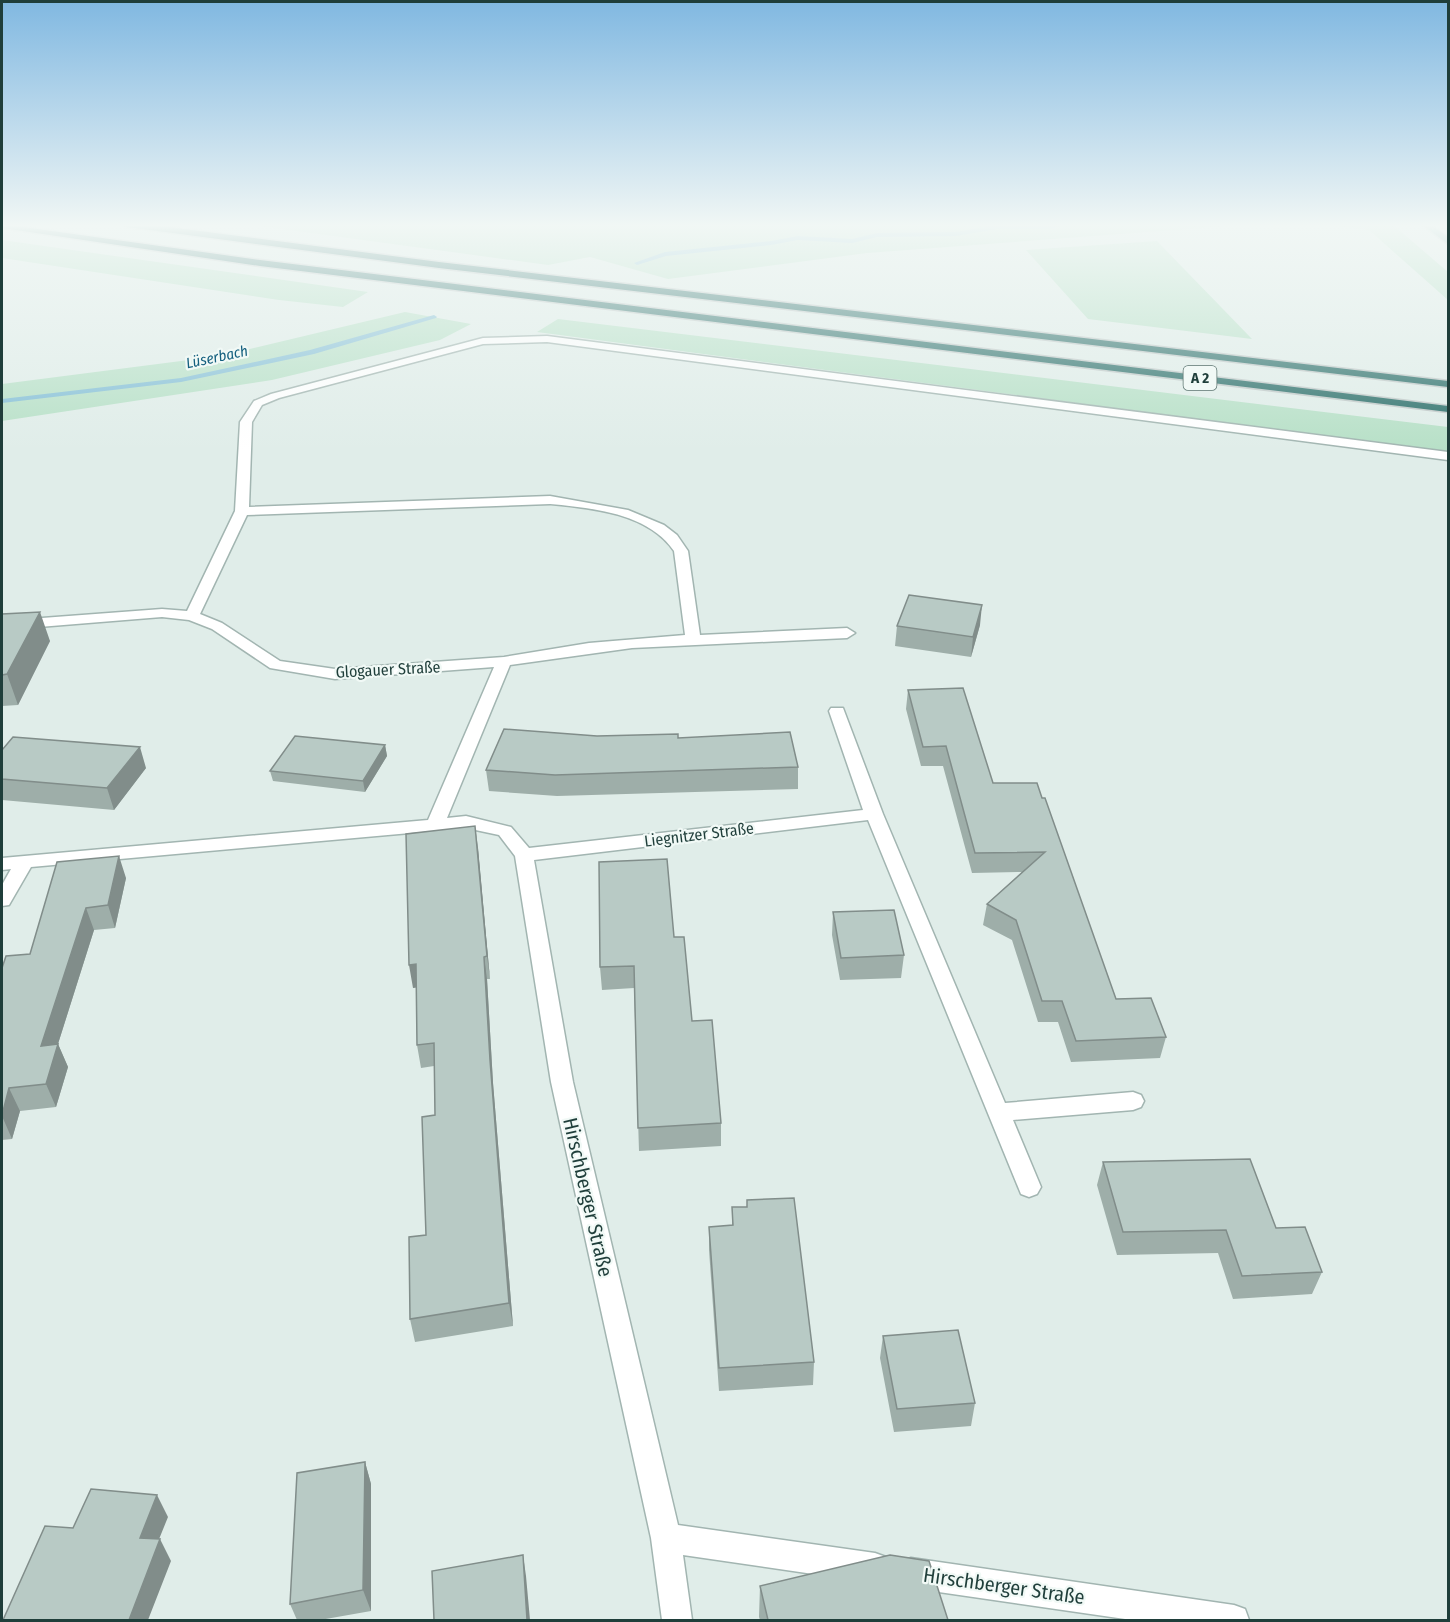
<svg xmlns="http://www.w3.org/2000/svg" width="1450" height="1622" viewBox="0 0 1450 1622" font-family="'Fira Sans Condensed',sans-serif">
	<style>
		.green { fill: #b7e0c7 }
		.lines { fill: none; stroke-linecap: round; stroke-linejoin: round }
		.stream { fill: #84bfd6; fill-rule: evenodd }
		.minor-casing { stroke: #a2b5b1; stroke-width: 3 }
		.major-casing { stroke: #c0c9c8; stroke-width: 3 }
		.highway-casing { stroke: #c0c9c8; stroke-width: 3 }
		.minor { fill: #fff; fill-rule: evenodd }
		.major { fill: #61a69d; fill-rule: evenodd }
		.highway { fill: #296d68; fill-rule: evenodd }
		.wall { fill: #9eaea9 }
		.shaded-wall { fill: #818d8a }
		.building { fill: #b8cac5; stroke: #818d8a; stroke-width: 1.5 }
		.labels { text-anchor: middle; stroke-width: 4.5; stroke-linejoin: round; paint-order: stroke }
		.far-water-label { font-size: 15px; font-style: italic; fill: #15607f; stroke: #f1f9f6 }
		.shield { fill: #f1f9f6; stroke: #5e7672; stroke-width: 1.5 }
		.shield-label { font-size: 15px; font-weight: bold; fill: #1f3e3a }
		.street-label { font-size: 16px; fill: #1f3e3a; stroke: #f1f9f6 }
		.near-street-label { font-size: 20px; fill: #1f3e3a; stroke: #f1f9f6 }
	</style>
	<rect width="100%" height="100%" fill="#e0ede9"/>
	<path class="green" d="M 244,224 L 1255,224 L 867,253 L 668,279 L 590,257 L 548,265 Z
		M 1392,224 L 1448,272 L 1448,300 L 1369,230 L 1327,225 Z
		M 2,240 L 368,292 L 343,307 L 279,300 L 2,258 Z
		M 1157,241 L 1252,339 L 1088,319 L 1026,250 Z
		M 405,312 L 471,324 L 440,340 L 272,380 L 2,421 L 2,384 L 220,356 Z
		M 558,319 L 1448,427 L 1448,452 L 537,332 Z"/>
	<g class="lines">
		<path class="stream" d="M 1058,224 L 1070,224 L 1049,229 L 997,229 L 956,236 L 877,237 L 852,243 L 798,240 L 771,245 L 666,256 L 637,265 L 634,263 L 665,252 L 771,241 L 798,236 L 852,239 L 877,233 L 956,232 L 997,225 Z
			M 434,315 L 437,317 L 436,318 L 314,354 L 181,382 L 2,403 L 2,399 L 181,378 L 310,350 Z"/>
		<g class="minor-casing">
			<path id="minor" d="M 547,336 L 1448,452 L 1448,460 L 547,342 L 483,344 L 279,398 L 262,405 L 252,422 L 249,507 L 550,496 L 628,510 L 664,525 L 677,535 L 688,551 L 700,635 L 847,628 L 855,633 L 847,638 L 632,648 L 510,665 L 447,818 L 466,816 L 511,827 L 529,848 L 863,810 L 829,711 L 831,708 L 843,708 L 883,814 L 1005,1103 L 1133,1092 L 1141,1095 L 1144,1101 L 1141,1107 L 1133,1110 L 1013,1120 L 1041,1187 L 1037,1194 L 1029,1197 L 1021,1194 L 868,820 L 534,860 L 573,1082 L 678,1525 L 875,1553 L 886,1557 L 890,1568 L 886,1579 L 875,1583 L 683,1555 L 692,1620 L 662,1620 L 651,1538 L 551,1082 L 515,856 L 499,835 L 466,828 L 31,867 L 9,905 L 2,906 L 2,885 L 11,869 L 2,870 L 2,858 L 428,820 L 494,667 L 335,679 L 270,668 L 212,629 L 189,620 L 162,617 L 2,630 L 2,621 L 162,609 L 187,611 L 235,511 L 240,422 L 254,401 L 271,394 L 483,338 ZM 550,504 C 592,508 648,513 674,551 L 685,635 L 589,643 L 504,657 L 335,669 L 280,661 L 222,623 L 200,614 L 247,515 Z
				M 911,1558 L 1234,1605 L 1245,1609 L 1249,1620 L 1132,1620 L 911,1588 L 900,1584 L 896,1573 L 900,1562 Z"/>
		</g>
		<g class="major-casing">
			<path id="major" d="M 1421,224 L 1430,224 L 1448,237 L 1448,244 Z"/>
		</g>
		<g class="highway-casing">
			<path id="highway" d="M 2,224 L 260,260 L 1448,406 L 1448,412 L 260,266 L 2,228 Z
				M 123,224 L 146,224 L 439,262 L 1448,381 L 1448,387 L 439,268 L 127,227 Z"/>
		</g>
		<use href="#minor" class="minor"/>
		<use href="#major" class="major"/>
		<use href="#highway" class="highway"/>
	</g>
	<path class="wall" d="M 2,614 L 50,641 L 18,705 L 2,706 Z
		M 980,625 L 971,657 L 895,646 L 897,626 Z
		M 908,690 L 993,783 L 1042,798 L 1116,999 L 1166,1037 L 1160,1058 L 1071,1062 L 1058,1022 L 1038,1022 L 1012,940 L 983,925 L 987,904 L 1022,872 L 972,873 L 943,766 L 921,766 L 906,709 Z
		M 597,736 L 678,738 L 798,767 L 798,789 L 557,796 L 489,791 L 486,770 Z
		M 385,745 L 387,756 L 365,792 L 273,781 L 270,771 Z
		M 2,750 L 146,768 L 114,810 L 2,800 Z
		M 478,848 L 490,979 L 487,979 L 493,1083 L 513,1326 L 415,1342 L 410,1319 L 426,1235 L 435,1115 L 434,1066 L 421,1068 L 417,1045 L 416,987 L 413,988 Z
		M 57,862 L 126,878 L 115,928 L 94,930 L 58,1044 L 68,1067 L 56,1107 L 20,1111 L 12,1139 L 2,1140 L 2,968 L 30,954 Z
		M 833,912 L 904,955 L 901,978 L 840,980 L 832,935 Z
		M 674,937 L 692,1021 L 721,1123 L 721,1146 L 639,1151 L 634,988 L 602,990 L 600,967 Z
		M 1103,1162 L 1276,1228 L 1322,1272 L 1312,1294 L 1233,1299 L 1218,1253 L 1117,1255 L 1097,1185 Z
		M 732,1207 L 814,1362 L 813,1385 L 719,1391 L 709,1250 L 709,1227 L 732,1226 Z
		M 883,1336 L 975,1403 L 971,1426 L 894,1432 L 880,1358 Z
		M 365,1462 L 371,1484 L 371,1611 L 320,1620 L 297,1620 L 290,1604 Z
		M 760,1586 L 948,1620 L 760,1620 L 759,1617 Z"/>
	<path class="shaded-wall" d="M 982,605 L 980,625 L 971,657 L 973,637 Z
		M 40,612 L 50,641 L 18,705 L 7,674 Z
		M 385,745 L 387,756 L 365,792 L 363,781 Z
		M 140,747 L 146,768 L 114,810 L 107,788 Z
		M 475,826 L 478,848 L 490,979 L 487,956 Z
		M 119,856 L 126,878 L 115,928 L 108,905 Z
		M 86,908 L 94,930 L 50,1069 L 41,1046 Z
		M 484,957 L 487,979 L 493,1083 L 513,1326 L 509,1303 L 490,1060 Z
		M 416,964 L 420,987 L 413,988 L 409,965 Z
		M 58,1044 L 68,1067 L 56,1107 L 46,1084 Z
		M 9,1088 L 20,1111 L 12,1139 L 2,1116 Z
		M 365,1462 L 371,1484 L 371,1611 L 363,1590 Z
		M 157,1495 L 168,1517 L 151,1559 L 140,1538 Z
		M 160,1539 L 171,1561 L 148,1620 L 129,1620 Z
		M 523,1555 L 526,1576 L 530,1620 L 527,1620 Z"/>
	<path class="building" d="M 909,595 L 982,605 L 973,637 L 897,626 Z
		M 40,612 L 7,674 L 2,675 L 2,614 Z
		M 963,688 L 993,783 L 1037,783 L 1042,798 L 1045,798 L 1116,999 L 1151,998 L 1166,1037 L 1076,1041 L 1062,1001 L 1042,1001 L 1016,920 L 987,904 L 1045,852 L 975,853 L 946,746 L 923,747 L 908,690 Z
		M 504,729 L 597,736 L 678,734 L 678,738 L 790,732 L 798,767 L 555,775 L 486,770 Z
		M 295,736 L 385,745 L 363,781 L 270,771 Z
		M 13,737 L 140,747 L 107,788 L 2,779 L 2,750 Z
		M 475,826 L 487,956 L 484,957 L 490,1060 L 509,1303 L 410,1319 L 409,1237 L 426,1235 L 422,1117 L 435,1115 L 434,1043 L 417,1045 L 416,964 L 409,965 L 406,834 Z
		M 119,856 L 108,905 L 86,908 L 41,1046 L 58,1044 L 46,1084 L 9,1088 L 2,1115 L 2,968 L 6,956 L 30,954 L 57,862 Z
		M 667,859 L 674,937 L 684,937 L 692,1021 L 712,1020 L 721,1123 L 638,1128 L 634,966 L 600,967 L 599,862 Z
		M 894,910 L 904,955 L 841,958 L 833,912 Z
		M 1250,1159 L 1276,1228 L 1305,1227 L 1322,1272 L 1242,1276 L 1226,1230 L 1123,1232 L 1103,1162 Z
		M 794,1198 L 814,1362 L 719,1368 L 709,1227 L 733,1225 L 732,1207 L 747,1207 L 747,1200 Z
		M 958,1330 L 975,1403 L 897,1409 L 883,1336 Z
		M 365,1462 L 363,1590 L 290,1604 L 297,1473 Z
		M 91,1489 L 157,1495 L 140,1538 L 160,1539 L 129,1620 L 3,1620 L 45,1526 L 73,1528 Z
		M 523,1555 L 527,1620 L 434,1620 L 432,1571 Z
		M 890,1555 L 929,1561 L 948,1620 L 768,1620 L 760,1586 Z"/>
	<linearGradient id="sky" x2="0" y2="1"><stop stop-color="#80b8e1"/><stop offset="0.5" stop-color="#f1f7f5"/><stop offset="1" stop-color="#f1f7f5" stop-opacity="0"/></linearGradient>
	<rect width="1450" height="451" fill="url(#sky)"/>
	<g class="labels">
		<g class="far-water-label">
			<text transform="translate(217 357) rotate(-12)" y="5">Lüserbach</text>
		</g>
		<rect class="shield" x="1183.5" y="366" width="33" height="24" rx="4.5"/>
		<g class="shield-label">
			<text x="1200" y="383">A 2</text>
		</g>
		<g class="street-label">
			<text transform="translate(388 669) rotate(-3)" y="6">Glogauer Straße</text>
			<text transform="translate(699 834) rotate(-7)" y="6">Liegnitzer Straße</text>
		</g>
		<g class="near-street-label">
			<text transform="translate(588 1197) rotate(77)" y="7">Hirschberger Straße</text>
			<text transform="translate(1004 1586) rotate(8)" y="7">Hirschberger Straße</text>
		</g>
	</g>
	<rect width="1450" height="1622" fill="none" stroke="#1f3e3a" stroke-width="6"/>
</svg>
